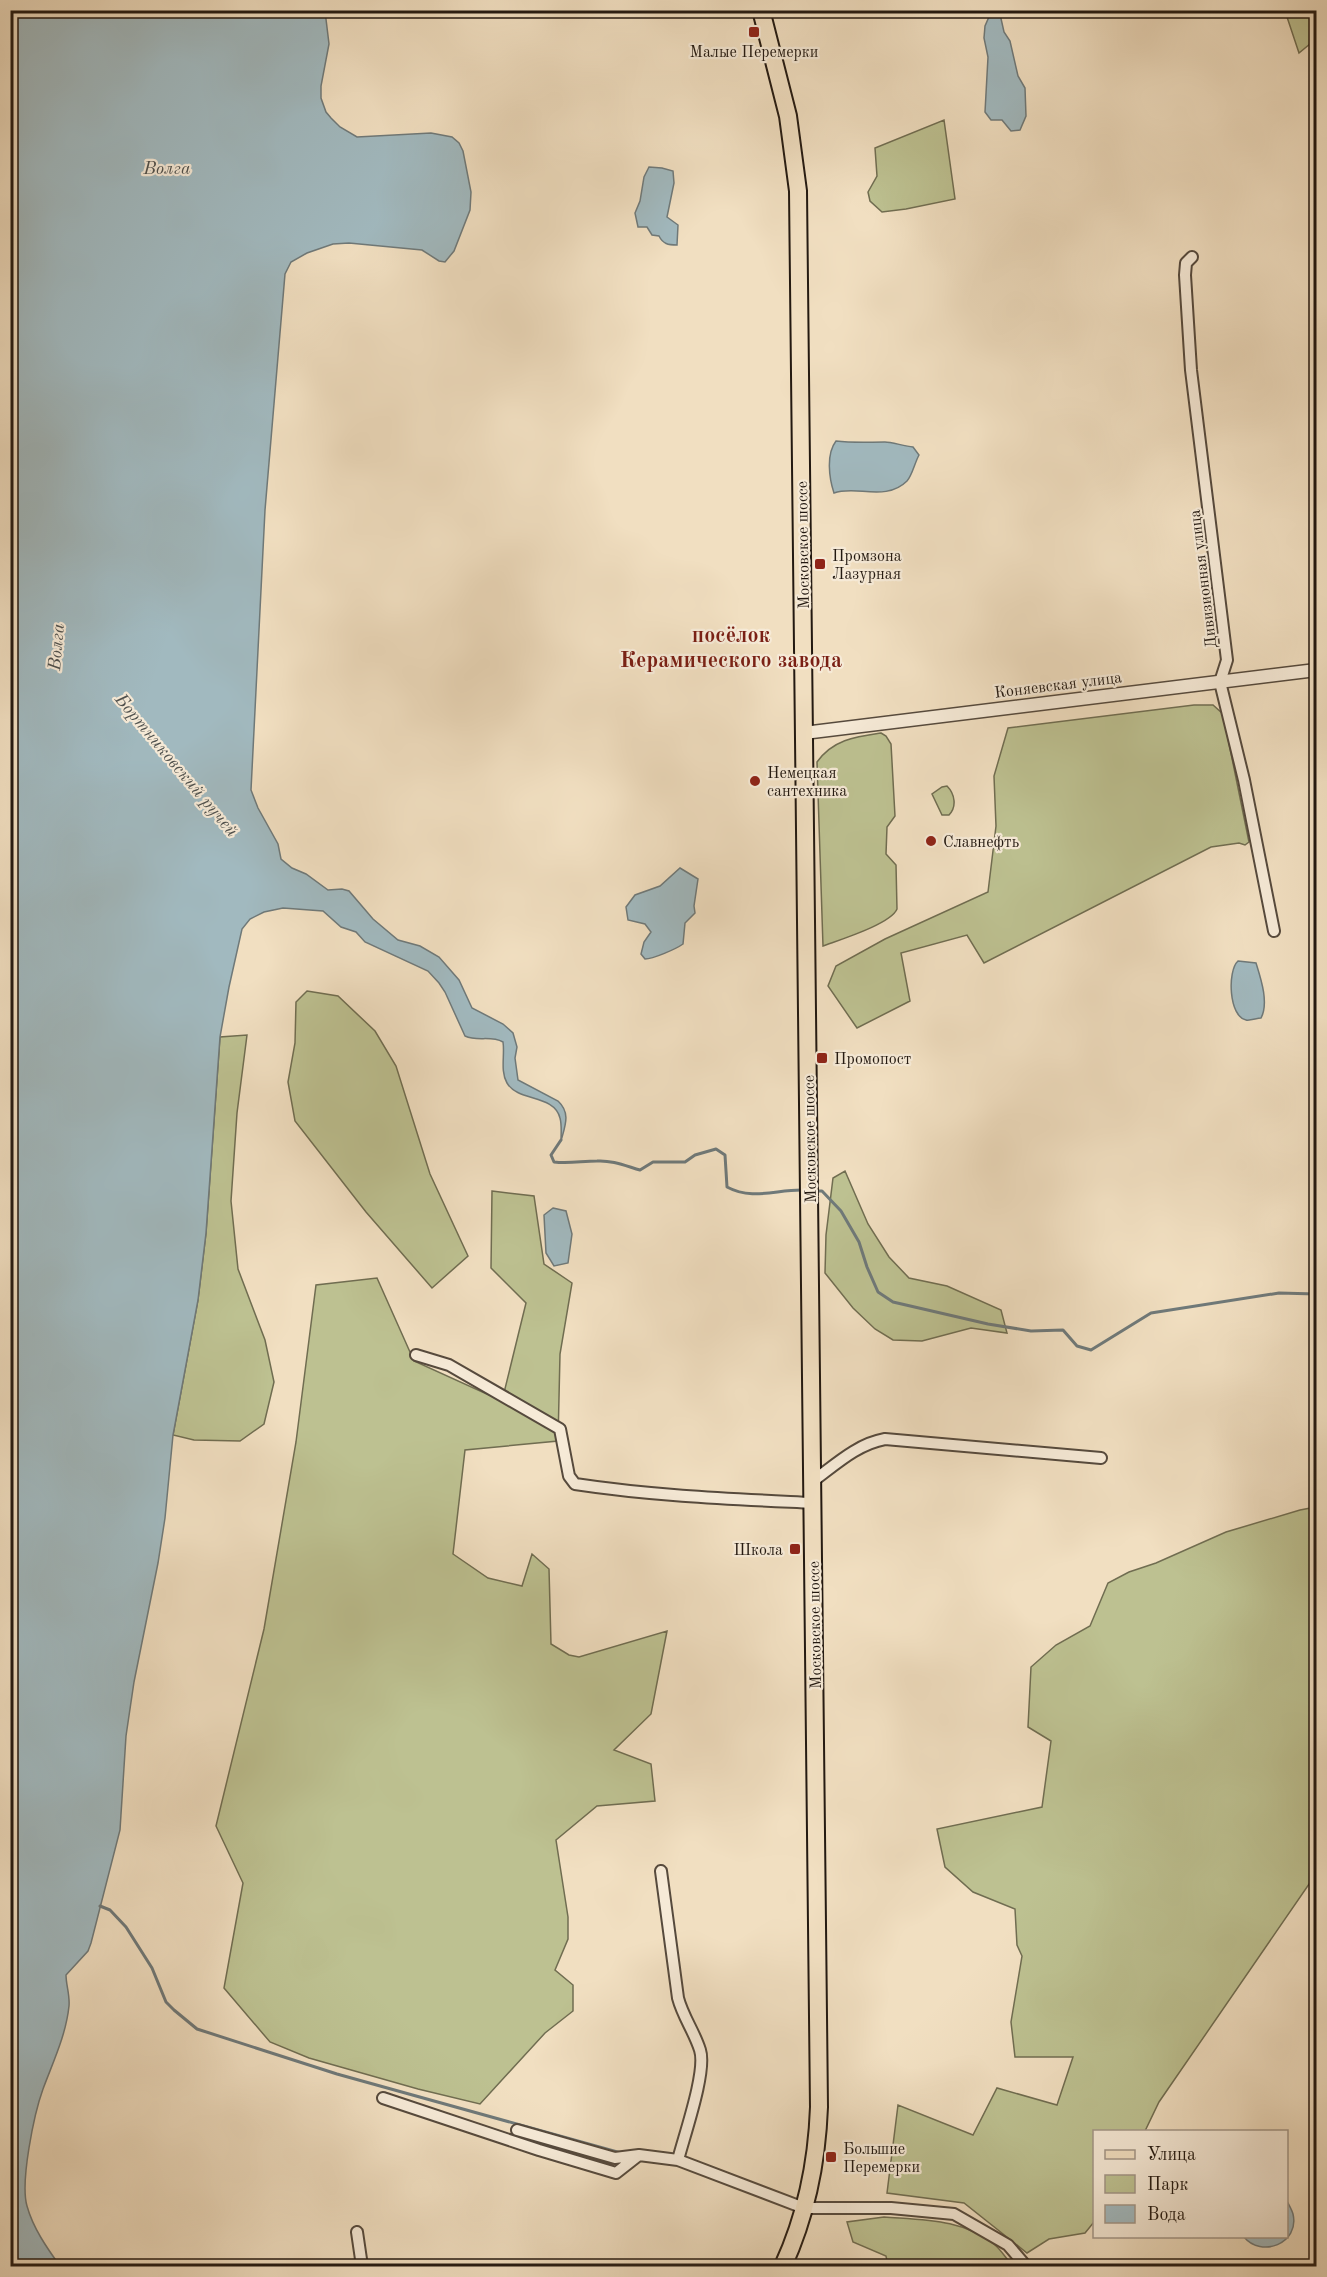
<svg xmlns="http://www.w3.org/2000/svg" width="1327" height="2277" viewBox="0 0 1327 2277" font-family="'Old Standard TT',serif">
	<style>
		.green { fill: #bdc191; stroke: #706d51; stroke-width: 1.5 }
		.water { fill: #a1b9bf; stroke: #6f7979; stroke-width: 1.5 }
		.lines { fill: none; stroke-linecap: round; stroke-linejoin: round }
		.stream { stroke: #6f7979; stroke-width: 3 }
		.minor-casing { stroke: #564a3d; stroke-width: 14 }
		.tertiary-casing { stroke: #564a3d; stroke-width: 15 }
		.primary-casing { stroke: #231911; stroke-width: 20 }
		.minor { stroke: #f6ead7; stroke-width: 10 }
		.tertiary { stroke: #f6ead7; stroke-width: 12 }
		.primary { stroke: #f1dfc1; stroke-width: 16 }
		.poi-dot { fill: #8f2418; stroke: #f6ead7; stroke-width: 2 }
		.labels { text-anchor: middle; stroke-width: 4.5; stroke-linejoin: round; paint-order: stroke }
		.poi-label { font-size: 16px; fill: #231911; stroke: #f6ead7; text-anchor: start }
		.street-label { font-size: 16px; fill: #231911; stroke: #f6ead7 }
		.water-label { font-size: 18px; font-style: italic; fill: #4f514e; stroke: #f6ead7 }
		.district-label { font-size: 22px; font-weight: bold; fill: #7a1f14; stroke: #f6ead7 }
	</style>
	<rect width="100%" height="100%" fill="#f1dfc1"/>
	<filter id="stains"><feTurbulence type="fractalNoise" baseFrequency=".00333" numOctaves="4"/><feColorMatrix values="0 0 0 0 .2 0 0 0 0 .09 0 0 0 0 .02 0 0 0 .5 -.17"/></filter>
	<radialGradient id="worn" r=".72"><stop offset=".6" stop-color="#630" stop-opacity="0"/><stop offset="1" stop-color="#630" stop-opacity=".3"/></radialGradient>
	<path class="green" d="M 1285,11 L 1316,11 L 1316,39 L 1299,53 Z
		M 944,120 L 955,199 L 906,209 L 882,212 L 870,201 L 868,192 L 877,176 L 875,148 Z
		M 1194,705 L 1213,705 L 1223,714 L 1249,842 L 1245,845 L 1239,843 L 1211,847 L 984,963 L 967,935 L 901,953 L 910,1001 L 857,1028 L 828,986 L 836,966 L 885,939 L 988,892 L 996,826 L 994,776 L 1008,728 Z
		M 881,733 L 886,736 L 891,744 L 895,816 L 887,827 L 886,854 L 896,865 L 897,909 C 891,924 839,940 823,946 L 817,762 C 833,740 854,737 881,733 Z
		M 947,786 C 955,794 957,807 949,815 L 942,815 L 932,794 L 942,787 Z
		M 307,991 L 338,996 L 375,1031 L 396,1066 L 430,1174 L 468,1256 L 432,1288 L 366,1212 L 295,1121 L 288,1082 L 295,1043 L 296,1002 Z
		M 247,1035 L 237,1113 L 231,1201 L 238,1269 L 265,1340 L 274,1382 L 264,1424 L 240,1441 L 194,1440 L 173,1435 L 198,1300 L 206,1233 L 220,1037 Z
		M 845,1171 L 868,1224 L 889,1257 L 909,1278 L 947,1286 L 1001,1310 L 1007,1333 L 971,1328 L 922,1341 L 893,1340 L 875,1329 L 853,1308 L 825,1273 L 826,1235 L 833,1178 Z
		M 492,1191 L 534,1196 L 544,1264 L 572,1283 L 560,1354 L 558,1441 L 465,1450 L 453,1554 L 488,1578 L 522,1586 L 532,1554 L 549,1569 L 551,1644 L 569,1655 L 579,1657 L 667,1631 L 651,1714 L 614,1750 L 651,1764 L 655,1801 L 597,1806 L 556,1840 L 568,1917 L 568,1939 L 555,1970 L 573,1985 L 573,2011 L 545,2033 L 480,2104 L 418,2089 L 309,2058 L 270,2042 L 224,1988 L 243,1883 L 216,1826 L 264,1629 L 296,1442 L 316,1285 L 377,1278 L 414,1361 L 502,1401 L 526,1303 L 491,1268 Z
		M 1316,1507 L 1316,1874 L 1159,2102 L 1145,2131 L 1094,2132 L 1094,2222 L 1085,2233 L 1049,2239 L 1027,2253 L 964,2203 L 887,2193 L 898,2105 L 973,2135 L 997,2088 L 1057,2105 L 1073,2057 L 1015,2057 L 1011,2022 L 1022,1956 L 1017,1945 L 1015,1909 L 973,1892 L 945,1867 L 937,1829 L 1042,1807 L 1051,1741 L 1028,1727 L 1031,1667 L 1056,1645 L 1090,1626 L 1108,1583 L 1129,1572 L 1156,1563 L 1226,1532 L 1300,1510 Z
		M 884,2217 C 923,2220 964,2219 995,2245 C 1002,2251 1007,2260 1013,2266 L 888,2266 L 886,2256 L 853,2242 L 847,2222 Z"/>
	<path class="water" d="M 11,10 L 325,11 L 329,44 L 321,86 L 321,98 L 326,112 L 331,118 L 340,127 L 357,137 L 431,133 L 452,137 L 459,143 L 463,151 L 471,192 L 470,210 L 454,251 L 445,262 L 439,261 L 422,250 L 349,243 L 333,244 L 307,253 L 291,262 L 285,274 L 265,510 L 251,790 L 258,808 L 278,844 L 281,859 L 292,868 L 306,874 L 328,890 L 342,889 L 349,891 L 373,919 L 398,940 L 420,946 L 439,957 L 459,980 L 472,1008 L 503,1024 L 513,1033 L 517,1047 L 515,1058 L 518,1080 L 558,1101 C 571,1113 565,1126 561,1141 C 561,1134 562,1125 560,1118 C 554,1094 518,1102 507,1083 C 500,1071 505,1055 503,1042 C 490,1035 478,1042 465,1036 L 445,992 L 439,983 L 428,971 L 365,942 L 356,932 L 341,927 L 323,911 L 283,908 L 264,912 L 250,919 L 242,929 L 229,987 L 220,1037 L 206,1233 L 198,1300 L 173,1435 L 165,1518 L 158,1563 L 134,1682 L 126,1736 L 120,1830 L 91,1943 L 88,1951 L 66,1975 C 66,1985 70,1995 69,2006 C 66,2035 53,2062 43,2089 C 34,2114 20,2182 27,2206 C 33,2228 47,2248 60,2266 L 10,2266 Z
		M 992,10 L 1000,14 L 1004,32 L 1010,41 L 1018,76 L 1025,88 L 1026,116 L 1020,130 L 1011,131 L 1002,120 L 991,120 L 985,112 L 988,57 L 984,38 L 985,26 Z
		M 649,167 L 662,168 L 673,171 L 674,183 L 667,217 L 678,225 L 677,245 C 668,245 663,244 659,236 L 652,235 L 647,227 L 638,227 L 635,213 L 640,201 L 644,177 Z
		M 836,441 C 853,443 868,442 885,442 C 891,442 904,446 913,447 L 919,455 C 915,462 912,476 907,481 C 886,502 856,485 834,493 C 829,478 826,454 836,441 Z
		M 680,868 L 698,879 L 694,906 L 695,913 L 685,923 L 683,944 C 676,949 653,959 645,959 L 641,954 L 644,942 L 651,932 L 645,924 L 628,920 L 626,907 L 635,895 L 660,886 Z
		M 1238,961 L 1256,963 C 1261,979 1269,1003 1261,1018 C 1257,1018 1250,1021 1246,1020 C 1229,1017 1227,971 1238,961 Z
		M 553,1208 L 566,1211 L 572,1234 L 568,1263 L 554,1266 L 546,1253 L 544,1215 Z
		M 1287,2201 C 1289,2205 1292,2210 1293,2214 C 1300,2244 1261,2258 1244,2237 L 1286,2236 Z"/>
	<g class="lines">
		<path class="stream" d="M 561,1140 L 551,1155 L 554,1162 C 569,1164 582,1161 597,1161 C 612,1160 626,1166 640,1170 L 653,1162 L 685,1162 L 695,1155 L 716,1149 L 725,1155 L 727,1187 C 753,1201 777,1189 804,1190
			M 814,1191 L 822,1191 L 841,1211 L 859,1242 L 867,1267 L 878,1292 L 893,1302 L 988,1324 L 1031,1331 L 1063,1330 L 1077,1346 L 1091,1350 L 1151,1313 L 1279,1293 L 1316,1294
			M 100,1906 L 110,1910 L 126,1927 L 152,1968 L 166,2002 L 174,2010 L 197,2029 L 337,2074 L 621,2153"/>
		<g class="minor-casing">
			<path id="minor" d="M 1192,257 L 1186,263 L 1185,275 L 1191,370 L 1227,660 L 1220,682 L 1244,780 L 1274,931
				M 416,1355 L 449,1365 L 560,1429 L 569,1476 L 575,1484 C 654,1496 733,1499 813,1503
				M 813,1481 C 835,1465 857,1444 885,1439 L 1101,1458
				M 661,1871 L 678,1998 C 683,2017 694,2031 700,2050 C 707,2071 684,2136 678,2160
				M 383,2098 L 539,2150 L 616,2173 L 639,2155 L 678,2160 L 804,2208 L 891,2208 L 954,2214 L 1008,2245 L 1026,2266
				M 517,2130 L 615,2158 L 639,2155
				M 357,2232 L 362,2266"/>
		</g>
		<g class="tertiary-casing">
			<path id="tertiary" d="M 804,733 L 1316,670"/>
		</g>
		<g class="primary-casing">
			<path id="primary" d="M 761,10 L 788,116 L 798,191 L 819,2107 C 817,2162 806,2216 783,2266"/>
		</g>
		<use href="#minor" class="minor"/>
		<use href="#tertiary" class="tertiary"/>
		<use href="#primary" class="primary"/>
	</g>
	<g class="poi-dot">
		<rect x="748" y="26" width="12" height="12" rx="3"/>
		<rect x="814" y="558" width="12" height="12" rx="3"/>
		<circle cx="755" cy="781" r="6"/>
		<circle cx="931" cy="841" r="6"/>
		<rect x="816" y="1052" width="12" height="12" rx="3"/>
		<rect x="789" y="1543" width="12" height="12" rx="3"/>
		<rect x="825" y="2151" width="12" height="12" rx="3"/>
	</g>
	<g class="labels">
		<g class="poi-label">
			<text x="754" y="57" text-anchor="middle">Малые Перемерки</text>
			<text x="832" y="561">Промзона<tspan x="832" dy="18">Лазурная</tspan></text>
			<text x="767" y="778">Немецкая<tspan x="767" dy="18">сантехника</tspan></text>
			<text x="943" y="847">Славнефть</text>
			<text x="834" y="1064">Промопост</text>
			<text x="783" y="1555" text-anchor="end">Школа</text>
			<text x="843" y="2154">Большие<tspan x="843" dy="18">Перемерки</tspan></text>
		</g>
		<g class="street-label">
			<text transform="translate(802 545) rotate(-91)" y="6">Московское шоссе</text>
			<text transform="translate(1202 579) rotate(-97)" y="6">Дивизионная улица</text>
			<text transform="translate(1058 684) rotate(-7)" y="6">Коняевская улица</text>
			<text transform="translate(809 1139) rotate(-91)" y="6">Московское шоссе</text>
			<text transform="translate(814 1625) rotate(-91)" y="6">Московское шоссе</text>
		</g>
		<g class="water-label">
			<text x="167" y="174">Волга</text>
			<text transform="translate(56 647) rotate(-85)" y="6">Волга</text>
			<text transform="translate(177 765) rotate(50)" y="6">Бортниковский ручей</text>
		</g>
		<g class="district-label">
			<text x="731" y="642">посёлок<tspan x="731" dy="25">Керамического завода</tspan></text>
		</g>
	</g>
	<rect width="1327" height="2277" fill="none" stroke="#f1dfc1" stroke-width="36"/>
	<rect x="12" y="12" width="1303" height="2253" fill="none" stroke="#231911" stroke-width="3"/>
	<rect x="18" y="18" width="1291" height="2241" fill="none" stroke="#231911" stroke-width="1.5"/>
	<rect x="1093" y="2130" width="195" height="108" fill="#f6ead7" stroke="#a29688" stroke-width="1.5"/>
	<rect x="1105" y="2150" width="30" height="9" fill="#f1dfc1" stroke="#a29688" stroke-width="1.5"/>
	<text x="1147" y="2160" font-size="18" fill="#231911">Улица</text>
	<rect x="1105" y="2175" width="30" height="18" fill="#bdc191" stroke="#a29688" stroke-width="1.5"/>
	<text x="1147" y="2190" font-size="18" fill="#231911">Парк</text>
	<rect x="1105" y="2205" width="30" height="18" fill="#a1b9bf" stroke="#a29688" stroke-width="1.5"/>
	<text x="1147" y="2220" font-size="18" fill="#231911">Вода</text>
	<rect width="100%" height="100%" filter="url(#stains)"/>
	<rect width="100%" height="100%" fill="url(#worn)"/>
</svg>
